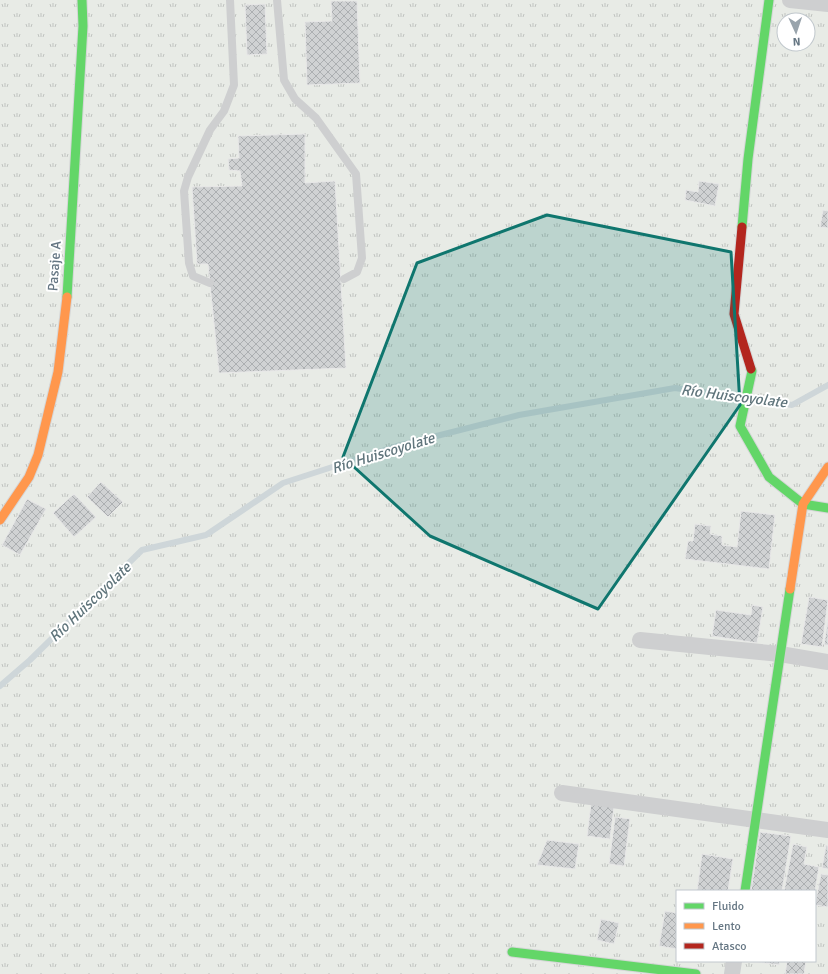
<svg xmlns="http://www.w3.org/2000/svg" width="828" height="974" viewBox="0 0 828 974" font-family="Signika,sans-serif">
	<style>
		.park { fill: url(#park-tufts); fill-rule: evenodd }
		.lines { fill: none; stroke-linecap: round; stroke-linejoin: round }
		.stream { stroke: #ced6d9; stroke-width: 6 }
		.building { fill: url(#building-cross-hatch); stroke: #e8e8e8 }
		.fast-casing { stroke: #d5d6d7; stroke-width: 11 }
		.slow-casing { stroke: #d5d6d7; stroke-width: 11 }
		.jam-casing { stroke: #d5d6d7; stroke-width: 11 }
		.lane { stroke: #cecfd0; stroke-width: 8 }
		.street { stroke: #cecfd0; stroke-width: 16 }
		.fast { stroke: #63d668; stroke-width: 9 }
		.slow { stroke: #ff974d; stroke-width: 9 }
		.jam { stroke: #b3261e; stroke-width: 9 }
		.marked { fill: #0f766e; fill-opacity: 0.2; stroke: #0f766e; stroke-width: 3; stroke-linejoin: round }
		.labels { text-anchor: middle; stroke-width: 4; stroke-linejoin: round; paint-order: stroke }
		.street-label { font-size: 14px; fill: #657683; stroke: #fff }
		.water-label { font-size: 15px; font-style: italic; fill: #60757c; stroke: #fff }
	</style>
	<defs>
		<pattern id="park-tufts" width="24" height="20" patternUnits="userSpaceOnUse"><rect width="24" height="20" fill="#e8ebe6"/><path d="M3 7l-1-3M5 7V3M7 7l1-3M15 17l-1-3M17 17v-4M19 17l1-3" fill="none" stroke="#c0c3c0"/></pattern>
		<pattern id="building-cross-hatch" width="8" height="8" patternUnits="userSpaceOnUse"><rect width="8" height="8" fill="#d0d2d3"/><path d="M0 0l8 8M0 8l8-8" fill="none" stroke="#acafb1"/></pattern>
	</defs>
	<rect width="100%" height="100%" fill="#f9f9f9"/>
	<path class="park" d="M 0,0 L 828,0 L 828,974 L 0,974 ZM 784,20 L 808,20 L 808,44 L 784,44 ZM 677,891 L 815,891 L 815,961 L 677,961 Z"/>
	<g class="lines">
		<path class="stream" d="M 0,686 L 30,660 L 142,550 L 206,535 L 283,483 L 397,446 L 519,415 L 675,388 L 792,405 L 828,385"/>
	</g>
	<path class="building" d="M 331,1 L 357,1 L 360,83 L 307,85 L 305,22 L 332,21 Z
		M 265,4 L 267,54 L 247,55 L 245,5 Z
		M 305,134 L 305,183 L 335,181 L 346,368 L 219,373 L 208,264 L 197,264 L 192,187 L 242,186 L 240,171 L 229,170 L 228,159 L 239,158 L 238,136 Z
		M 699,181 L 719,184 L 715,206 L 685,200 L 686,190 L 698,192 Z
		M 823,210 L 828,211 L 828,228 L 820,227 Z
		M 101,482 L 123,502 L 108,517 L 87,497 Z
		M 74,494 L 96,517 L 74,537 L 53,513 Z
		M 27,499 L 46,509 L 20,555 L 2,545 Z
		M 741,511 L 775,515 L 769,569 L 685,559 L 688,541 L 693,541 L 695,524 L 711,526 L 710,534 L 722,536 L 722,545 L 737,547 Z
		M 809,597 L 828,600 L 822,647 L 801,644 Z
		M 752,605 L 763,607 L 757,643 L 712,636 L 716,610 L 751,615 Z
		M 828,618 L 828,645 L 824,645 Z
		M 591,804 L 614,807 L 610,839 L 587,836 Z
		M 615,817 L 630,819 L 624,866 L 609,864 Z
		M 760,832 L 791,836 L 782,891 L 751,891 Z
		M 547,840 L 579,844 L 575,869 L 537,865 Z
		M 793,844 L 807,847 L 804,864 L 819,867 L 815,891 L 784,891 Z
		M 826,845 L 828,846 L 828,869 L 822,868 Z
		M 702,854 L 733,859 L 728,891 L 697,891 Z
		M 821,874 L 828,875 L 828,907 L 815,905 Z
		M 665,911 L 677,913 L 677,949 L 659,946 Z
		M 601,919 L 619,923 L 614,944 L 597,940 Z
		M 751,961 L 780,961 L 779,965 Z
		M 787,961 L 806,961 L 804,974 L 785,974 Z"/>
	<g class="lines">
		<g class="fast-casing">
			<path id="fast" d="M 742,227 L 748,159 L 769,0
				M 67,297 L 83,26 L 82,0
				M 751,369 L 752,371 L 740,426 L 769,477 L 803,504 L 828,508
				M 745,891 L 790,589
				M 512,952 L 696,974"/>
		</g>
		<g class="slow-casing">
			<path id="slow" d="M 0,520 L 29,477 L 38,455 L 58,372 L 67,297
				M 790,589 L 803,504 L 828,467"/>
		</g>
		<g class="jam-casing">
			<path id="jam" d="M 742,227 L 734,314 L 751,369"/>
		</g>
		<path class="lane" d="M 277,0 L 284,80 L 295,99 L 316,118 L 356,174 L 362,258 L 357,272 L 344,279
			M 210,283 L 193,276 L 189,263 L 184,191 L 188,177 L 210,130 L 224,111 L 234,85 L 230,0"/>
		<path class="street" d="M 790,0 L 828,4
			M 640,640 L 780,654 L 828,662
			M 562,793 L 828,830
			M 732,974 L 734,961"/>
		<use href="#fast" class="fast"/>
		<use href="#slow" class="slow"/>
		<use href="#jam" class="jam"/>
	</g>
	<path class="marked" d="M 547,215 L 731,252 L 740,405 L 598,609 L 430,536 L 343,457 L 417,263 Z"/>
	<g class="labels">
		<g class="street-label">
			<text transform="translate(54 266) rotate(-86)" y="5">Pasaje A</text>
		</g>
		<g class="water-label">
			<text transform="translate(734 396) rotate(7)" y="5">Río Huiscoyolate</text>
			<text transform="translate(383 453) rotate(-17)" y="5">Río Huiscoyolate</text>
			<text transform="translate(90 602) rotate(-44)" y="5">Río Huiscoyolate</text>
		</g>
	</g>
	<rect x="676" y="890" width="140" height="72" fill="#ffffff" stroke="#c1c8cd"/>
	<rect x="684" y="903" width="20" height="6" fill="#63d668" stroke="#c1c8cd"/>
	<text x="712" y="910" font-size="12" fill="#657683">Fluido</text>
	<rect x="684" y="923" width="20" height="6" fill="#ff974d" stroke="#c1c8cd"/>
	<text x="712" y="930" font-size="12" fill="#657683">Lento</text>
	<rect x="684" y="943" width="20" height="6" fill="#b3261e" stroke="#c1c8cd"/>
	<text x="712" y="950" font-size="12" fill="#657683">Atasco</text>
	<g transform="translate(796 32) rotate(177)"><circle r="19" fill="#ffffff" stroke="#c1c8cd"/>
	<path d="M0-3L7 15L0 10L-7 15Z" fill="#99a4ac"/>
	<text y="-6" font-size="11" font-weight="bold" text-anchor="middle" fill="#657683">N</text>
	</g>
</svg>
